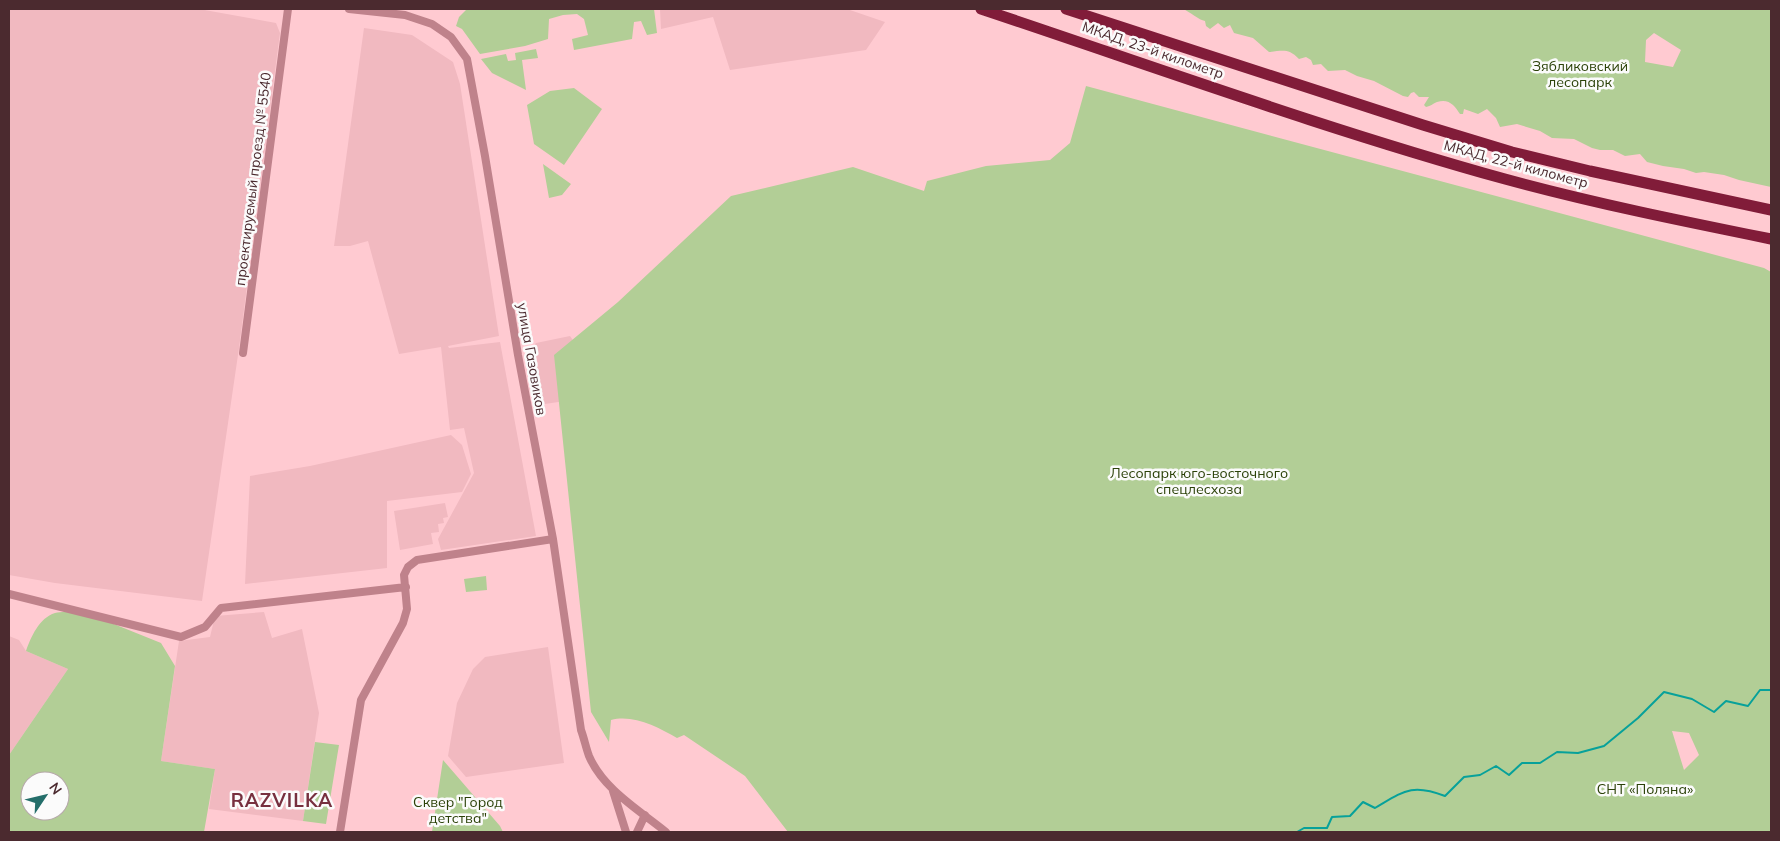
<svg xmlns="http://www.w3.org/2000/svg" width="1780" height="841" viewBox="0 0 1780 841" font-family="Mulish,sans-serif">
	<style>
		.built { fill: #f1b9c0 }
		.green { fill: #b2ce96; fill-rule: evenodd }
		.lines { fill: none; stroke-linecap: round; stroke-linejoin: round }
		.stream { stroke: #07a19a; stroke-width: 2 }
		.minor { stroke: #bf828b; stroke-width: 8 }
		.highway { stroke: #811c39; stroke-width: 11 }
		.labels { text-anchor: middle; stroke-width: 5; stroke-linejoin: round; paint-order: stroke }
		.street-label { font-size: 14px; fill: #4b2a2f; stroke: #fbfbfb }
		.park-label { font-size: 14px; fill: #2b4108; stroke: #fbfbfb }
		.district-label { font-size: 19px; font-weight: bold; letter-spacing: 1px; fill: #77303f; stroke: #fbfbfb }
	</style>
	<rect width="100%" height="100%" fill="#ffcad1"/>
	<path class="built" d="M 9,9 L 199,9 L 276,23 L 280,33 L 239,348 L 202,601 L 55,583 L 9,575 Z
		M 660,9 L 847,9 L 885,22 L 866,50 L 730,70 L 713,17 L 661,29 Z
		M 364,28 L 412,35 L 453,62 L 460,84 L 499,336 L 448,346 L 449,348 L 500,342 L 536,536 L 441,550 L 438,539 L 474,473 L 464,428 L 450,430 L 441,347 L 399,354 L 368,241 L 350,246 L 334,246 Z
		M 570,336 L 579,349 L 565,401 L 538,405 L 530,355 L 532,348 L 536,343 Z
		M 451,435 L 462,445 L 471,474 L 462,492 L 387,501 L 387,568 L 245,584 L 250,476 L 310,466 Z
		M 445,503 L 448,517 L 443,518 L 444,523 L 438,524 L 439,532 L 431,533 L 433,544 L 400,550 L 394,511 Z
		M 264,612 L 272,638 L 302,629 L 319,713 L 303,821 L 209,809 L 215,769 L 161,761 L 179,641 L 210,637 L 215,616 Z
		M 9,636 L 19,640 L 26,651 L 68,669 L 9,755 Z
		M 548,647 L 564,763 L 466,777 L 448,756 L 457,703 L 473,669 L 485,657 Z"/>
	<path class="green" d="M 467,9 L 654,9 L 657,33 L 647,35 L 641,21 L 634,22 L 632,39 L 574,50 L 572,39 L 588,35 L 584,19 L 577,14 L 563,15 L 549,19 L 548,39 L 525,46 L 480,54 L 462,29 L 456,26 L 459,17 Z
		M 1183,9 L 1771,9 L 1771,187 L 1739,180 L 1724,175 L 1704,172 L 1696,173 L 1684,169 L 1663,166 L 1647,162 L 1640,154 L 1625,156 L 1613,150 L 1600,150 L 1592,148 L 1574,139 L 1552,138 L 1540,131 L 1517,124 L 1500,127 L 1496,118 L 1487,109 L 1478,114 L 1464,109 L 1463,114 L 1460,114 C 1455,106 1449,98 1437,102 C 1432,104 1431,106 1426,107 L 1424,105 L 1429,97 L 1419,97 L 1414,92 L 1411,93 L 1408,97 L 1403,96 L 1374,81 L 1357,76 L 1345,70 L 1328,71 L 1321,64 L 1313,65 L 1311,60 L 1306,57 L 1299,59 C 1288,48 1283,51 1269,52 L 1253,38 L 1234,33 L 1230,25 L 1224,28 L 1218,23 L 1210,29 L 1206,26 L 1205,21 C 1199,20 1190,12 1183,9 ZM 1654,33 L 1681,50 L 1673,67 L 1645,62 L 1646,40 Z
		M 536,49 L 538,58 L 522,60 L 526,90 L 492,73 L 481,59 L 506,54 L 508,61 L 516,60 L 515,53 Z
		M 1086,86 L 1764,268 L 1771,272 L 1771,832 L 788,832 L 745,776 L 684,735 L 677,738 C 658,727 633,714 611,720 L 609,742 L 591,712 L 554,355 L 618,302 L 731,196 L 853,167 L 924,191 L 927,181 L 986,166 L 1050,160 L 1070,143 ZM 1672,731 L 1689,733 L 1699,755 L 1684,770 Z
		M 574,88 L 602,109 L 564,165 L 534,144 L 527,105 L 550,91 Z
		M 543,164 L 571,184 L 562,195 L 549,198 Z
		M 486,576 L 487,590 L 466,592 L 464,579 Z
		M 84,612 L 161,643 L 175,666 L 161,761 L 215,769 L 204,832 L 9,832 L 9,755 L 68,669 L 26,651 C 31,637 39,618 55,613 C 63,611 75,613 84,612 ZM 30,781 L 60,781 L 60,811 L 30,811 Z
		M 315,742 L 339,745 L 326,824 L 303,821 Z
		M 443,760 L 500,826 L 503,832 L 432,832 Z"/>
	<g class="lines">
		<path class="stream" d="M 1297,832 L 1304,828 L 1327,828 L 1332,817 L 1350,816 L 1363,802 L 1375,808 C 1404,791 1412,783 1445,796 L 1464,777 L 1480,775 L 1496,766 L 1509,775 L 1522,763 L 1540,763 L 1557,752 L 1578,753 L 1604,746 L 1638,718 L 1664,692 L 1692,699 L 1714,712 L 1726,701 L 1748,706 L 1760,690 L 1771,690"/>
		<path class="minor" d="M 349,9 L 405,15 L 432,24 L 451,37 L 467,59 L 485,156 L 518,355 L 553,539 L 581,730 C 584,738 586,748 589,756 C 603,789 639,810 666,832
			M 243,353 L 288,9
			M 9,594 L 181,637 L 205,627 L 221,608 L 406,587
			M 613,791 L 626,832
			M 340,832 L 361,700 L 403,623 L 407,609 L 404,575 L 408,567 L 417,560 L 553,539
			M 637,832 L 645,815"/>
		<path class="highway" d="M 981,9 C 1155,67 1328,130 1505,179 C 1593,203 1682,221 1771,239
			M 1066,9 L 1423,125 L 1512,152 L 1590,171 L 1771,210"/>
	</g>
	<g class="labels">
		<g class="street-label">
			<text transform="translate(1153 50) rotate(19)" y="5">МКАД, 23-й километр</text>
			<text transform="translate(1516 164) rotate(15)" y="5">МКАД, 22-й километр</text>
			<text transform="translate(253 179) rotate(-83)" y="5">проектируемый проезд № 5540</text>
			<text transform="translate(532 359) rotate(80)" y="5">улица Газовиков</text>
		</g>
		<g class="park-label">
			<text x="1580" y="71">Зябликовский<tspan x="1580" dy="16">лесопарк</tspan></text>
			<text x="1199" y="478">Лесопарк юго-восточного<tspan x="1199" dy="16">спецлесхоза</tspan></text>
			<text x="1645" y="794">СНТ «Поляна»</text>
			<text x="458" y="807">Сквер "Город<tspan x="458" dy="16">детства"</tspan></text>
		</g>
		<g class="district-label">
			<text x="282" y="807">RAZVILKA</text>
		</g>
	</g>
	<rect width="1780" height="841" fill="none" stroke="#4b2a2f" stroke-width="20"/>
	<g transform="translate(45 796) rotate(55)"><circle r="24" fill="#fbfbfb" stroke="#b5a7a9"/>
	<path d="M0-4L9 19L0 12L-9 19Z" fill="#246e6a"/>
	<text y="-8" font-size="14" font-weight="bold" text-anchor="middle" fill="#4b2a2f">N</text>
	</g>
</svg>
